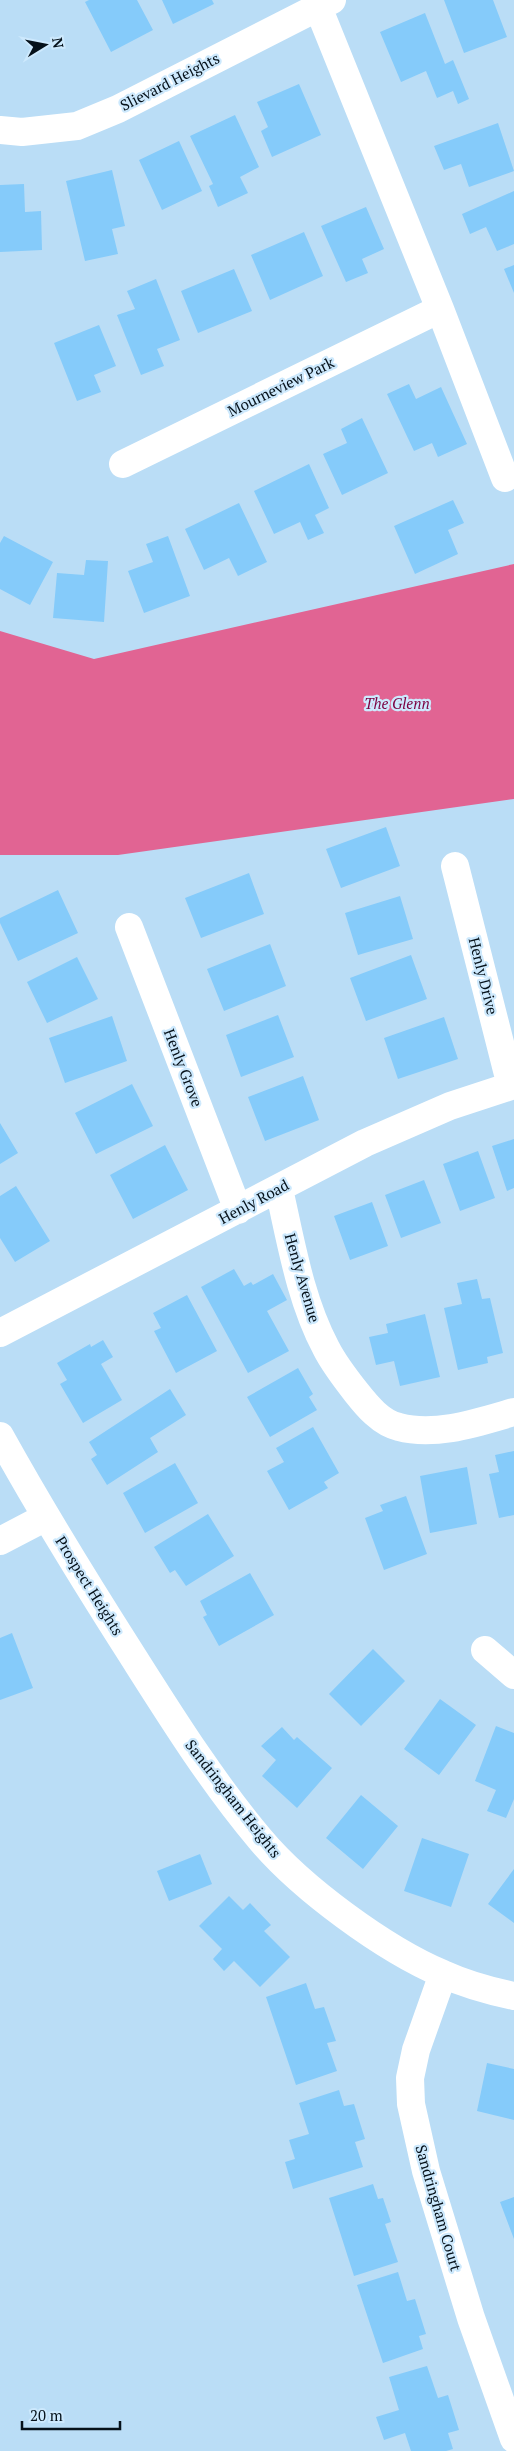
<svg xmlns="http://www.w3.org/2000/svg" width="514" height="2451" viewBox="0 0 514 2451" font-family="'PT Serif',serif">
	<style>
		.forest { fill: #e16493 }
		.building { fill: #85cbfa }
		.lines { fill: none; stroke-linecap: round; stroke-linejoin: round }
		.minor { stroke: #fff; stroke-width: 28 }
		.labels { text-anchor: middle; stroke-width: 4.5; stroke-linejoin: round; paint-order: stroke }
		.street-label { font-size: 15px; fill: #05111a; stroke: #cde9fd }
		.park-label { font-size: 15px; font-style: italic; fill: #7c0241; stroke: #cde9fd }
	</style>
	<rect width="100%" height="100%" fill="#baddf6"/>
	<path class="forest" d="M 514,564 L 514,799 L 118,855 L 0,855 L 0,631 L 94,659 Z"/>
	<path class="building" d="M 89,0 L 137,0 L 153,30 L 111,52 L 85,2 Z
		M 162,0 L 212,0 L 214,4 L 173,24 Z
		M 444,0 L 493,0 L 507,37 L 464,53 Z
		M 425,13 L 445,64 L 453,60 L 469,99 L 458,104 L 453,91 L 437,98 L 426,71 L 401,82 L 380,32 Z
		M 299,84 L 321,135 L 272,157 L 261,131 L 268,127 L 257,102 Z
		M 235,115 L 259,167 L 240,177 L 248,193 L 218,207 L 209,186 L 213,184 L 190,136 Z
		M 498,123 L 514,171 L 469,187 L 461,164 L 444,170 L 434,146 Z
		M 179,141 L 202,191 L 162,210 L 139,160 Z
		M 112,170 L 125,226 L 112,229 L 118,254 L 85,261 L 66,181 Z
		M 24,184 L 25,212 L 41,211 L 42,250 L 0,252 L 0,185 Z
		M 514,191 L 514,244 L 497,251 L 486,227 L 470,234 L 462,214 Z
		M 366,207 L 384,249 L 362,259 L 368,273 L 346,282 L 321,226 Z
		M 304,232 L 323,276 L 270,300 L 251,255 Z
		M 514,265 L 514,293 L 504,269 Z
		M 234,269 L 252,311 L 198,333 L 181,291 Z
		M 156,279 L 180,340 L 157,349 L 164,366 L 141,375 L 117,315 L 135,309 L 127,291 Z
		M 99,325 L 116,366 L 94,375 L 101,392 L 77,401 L 54,343 Z
		M 409,384 L 416,399 L 441,387 L 467,444 L 438,457 L 432,443 L 414,451 L 387,394 Z
		M 362,418 L 388,473 L 342,495 L 323,454 L 347,443 L 341,429 Z
		M 309,464 L 329,508 L 315,515 L 324,533 L 308,540 L 300,522 L 274,534 L 254,491 Z
		M 453,500 L 464,523 L 448,530 L 458,554 L 415,574 L 394,526 Z
		M 239,503 L 267,562 L 238,576 L 229,558 L 204,570 L 185,529 Z
		M 4,536 L 53,562 L 30,605 L 0,589 L 0,543 Z
		M 168,536 L 190,596 L 144,613 L 128,571 L 153,562 L 146,544 Z
		M 86,560 L 108,561 L 104,622 L 53,618 L 57,573 L 84,575 Z
		M 386,827 L 400,866 L 341,888 L 326,849 Z
		M 249,873 L 264,914 L 201,938 L 185,898 Z
		M 58,890 L 78,933 L 18,961 L 0,923 L 0,918 Z
		M 400,896 L 413,939 L 358,955 L 345,913 Z
		M 270,944 L 286,986 L 224,1011 L 207,969 Z
		M 411,955 L 427,999 L 366,1021 L 350,978 Z
		M 77,957 L 98,999 L 47,1023 L 27,982 Z
		M 278,1015 L 294,1057 L 241,1077 L 226,1035 Z
		M 112,1016 L 127,1061 L 65,1083 L 49,1038 Z
		M 444,1017 L 458,1059 L 398,1079 L 384,1038 Z
		M 303,1076 L 319,1120 L 265,1141 L 248,1097 Z
		M 132,1084 L 153,1126 L 96,1154 L 75,1113 Z
		M 0,1123 L 18,1153 L 0,1164 Z
		M 514,1139 L 514,1188 L 507,1191 L 492,1146 Z
		M 165,1145 L 188,1190 L 133,1219 L 110,1175 Z
		M 478,1151 L 495,1198 L 460,1211 L 443,1164 Z
		M 424,1180 L 441,1223 L 401,1238 L 385,1195 Z
		M 16,1186 L 50,1241 L 15,1262 L 0,1238 L 0,1196 Z
		M 372,1202 L 388,1246 L 350,1260 L 334,1216 Z
		M 234,1269 L 244,1286 L 251,1282 L 253,1285 L 273,1274 L 287,1300 L 267,1311 L 289,1351 L 248,1373 L 201,1287 Z
		M 477,1279 L 482,1299 L 490,1298 L 503,1353 L 487,1357 L 488,1363 L 458,1370 L 444,1308 L 462,1304 L 457,1283 Z
		M 187,1295 L 217,1351 L 176,1373 L 154,1331 L 161,1328 L 153,1313 Z
		M 425,1314 L 440,1377 L 400,1386 L 394,1361 L 376,1365 L 369,1337 L 388,1333 L 386,1324 Z
		M 103,1340 L 113,1357 L 101,1364 L 122,1400 L 83,1423 L 60,1384 L 67,1380 L 57,1363 L 90,1344 L 91,1347 Z
		M 298,1368 L 313,1394 L 309,1397 L 317,1410 L 270,1437 L 247,1397 Z
		M 170,1389 L 186,1415 L 150,1438 L 158,1452 L 107,1485 L 91,1459 L 97,1455 L 89,1442 Z
		M 313,1427 L 339,1473 L 324,1482 L 328,1488 L 289,1510 L 267,1471 L 284,1462 L 276,1448 Z
		M 514,1451 L 514,1515 L 499,1518 L 489,1474 L 499,1472 L 495,1455 Z
		M 175,1463 L 198,1503 L 145,1533 L 123,1493 Z
		M 467,1467 L 477,1524 L 430,1533 L 420,1476 Z
		M 406,1496 L 427,1554 L 384,1570 L 365,1518 L 383,1511 L 380,1505 Z
		M 208,1514 L 234,1556 L 186,1586 L 175,1570 L 170,1573 L 154,1547 Z
		M 250,1573 L 274,1615 L 219,1646 L 203,1617 L 207,1615 L 200,1601 Z
		M 12,1633 L 33,1688 L 0,1700 L 0,1638 Z
		M 373,1649 L 405,1681 L 361,1726 L 329,1694 Z
		M 440,1699 L 476,1725 L 439,1775 L 404,1749 Z
		M 496,1726 L 514,1733 L 514,1799 L 506,1818 L 487,1811 L 496,1790 L 475,1781 Z
		M 282,1727 L 294,1740 L 297,1737 L 332,1768 L 297,1808 L 262,1776 L 276,1760 L 261,1746 Z
		M 361,1795 L 398,1826 L 363,1869 L 326,1838 Z
		M 422,1838 L 469,1854 L 451,1907 L 404,1891 Z
		M 200,1854 L 212,1884 L 169,1901 L 157,1871 Z
		M 514,1869 L 514,1923 L 488,1904 Z
		M 229,1896 L 243,1910 L 250,1903 L 271,1925 L 264,1931 L 290,1957 L 260,1987 L 234,1961 L 224,1971 L 213,1959 L 222,1949 L 199,1926 Z
		M 306,1983 L 315,2009 L 324,2007 L 336,2041 L 327,2043 L 337,2071 L 296,2085 L 266,1997 Z
		M 487,2063 L 514,2069 L 514,2120 L 477,2111 Z
		M 339,2090 L 344,2106 L 354,2104 L 365,2139 L 355,2142 L 363,2167 L 293,2189 L 285,2162 L 295,2159 L 289,2140 L 309,2134 L 299,2103 Z
		M 373,2184 L 378,2199 L 383,2198 L 391,2222 L 385,2224 L 398,2262 L 354,2276 L 329,2198 Z
		M 514,2197 L 514,2239 L 500,2202 Z
		M 398,2272 L 407,2301 L 415,2299 L 426,2334 L 419,2336 L 423,2349 L 383,2363 L 357,2285 Z
		M 427,2366 L 438,2398 L 448,2395 L 459,2430 L 448,2433 L 453,2449 L 446,2451 L 411,2451 L 405,2433 L 384,2440 L 376,2417 L 399,2410 L 389,2377 Z"/>
	<g class="lines">
		<path class="minor" d="M 318,7 L 440,309 L 505,478
			M 0,130 L 22,132 L 77,126 L 118,109 L 332,0
			M 123,464 L 440,309
			M 455,866 L 511,1086
			M 129,927 L 238,1210
			M 279,1189 C 291,1242 300,1299 326,1348 C 334,1364 345,1378 356,1392 C 367,1406 381,1423 399,1427 C 436,1437 479,1422 514,1412
			M 0,1333 L 365,1143 L 450,1106 L 514,1085
			M 0,1436 C 41,1510 86,1583 132,1655 C 172,1718 212,1782 260,1839 C 301,1888 384,1949 443,1974 C 465,1984 490,1991 514,1996
			M 0,1541 L 46,1517
			M 485,1650 L 514,1675
			M 443,1974 L 416,2050 L 410,2078 L 411,2104 L 426,2171 L 471,2318 L 514,2439"/>
	</g>
	<g class="labels">
		<g class="street-label">
			<text transform="translate(170 82) rotate(-27)" y="5">Slievard Heights</text>
			<text transform="translate(281 387) rotate(-26)" y="5">Mourneview Park</text>
			<text transform="translate(483 976) rotate(76)" y="5">Henly Drive</text>
			<text transform="translate(183 1068) rotate(69)" y="5">Henly Grove</text>
			<text transform="translate(254 1202) rotate(-28)" y="5">Henly Road</text>
			<text transform="translate(302 1278) rotate(74)" y="5">Henly Avenue</text>
			<text transform="translate(89 1586) rotate(58)" y="5">Prospect Heights</text>
			<text transform="translate(233 1799) rotate(52)" y="5">Sandringham Heights</text>
			<text transform="translate(438 2208) rotate(74)" y="5">Sandringham Court</text>
		</g>
		<g class="park-label">
			<text x="397" y="709">The Glenn</text>
		</g>
	</g>
	<g transform="translate(45 45) rotate(80)" stroke="#cde9fd" stroke-width="4" paint-order="stroke">
	<path d="M0-4L9 19L0 12L-9 19Z" fill="#05111a"/>
	<text y="-8" font-size="14" font-weight="bold" text-anchor="middle" fill="#05111a">N</text>
	</g>
	<path d="M22 2421v8h98v-8" fill="none" stroke="#05111a" stroke-width="2.5"/>
	<text x="30" y="2421" font-size="15" fill="#05111a" stroke="#cde9fd" stroke-width="4" paint-order="stroke">20 m</text>
</svg>
